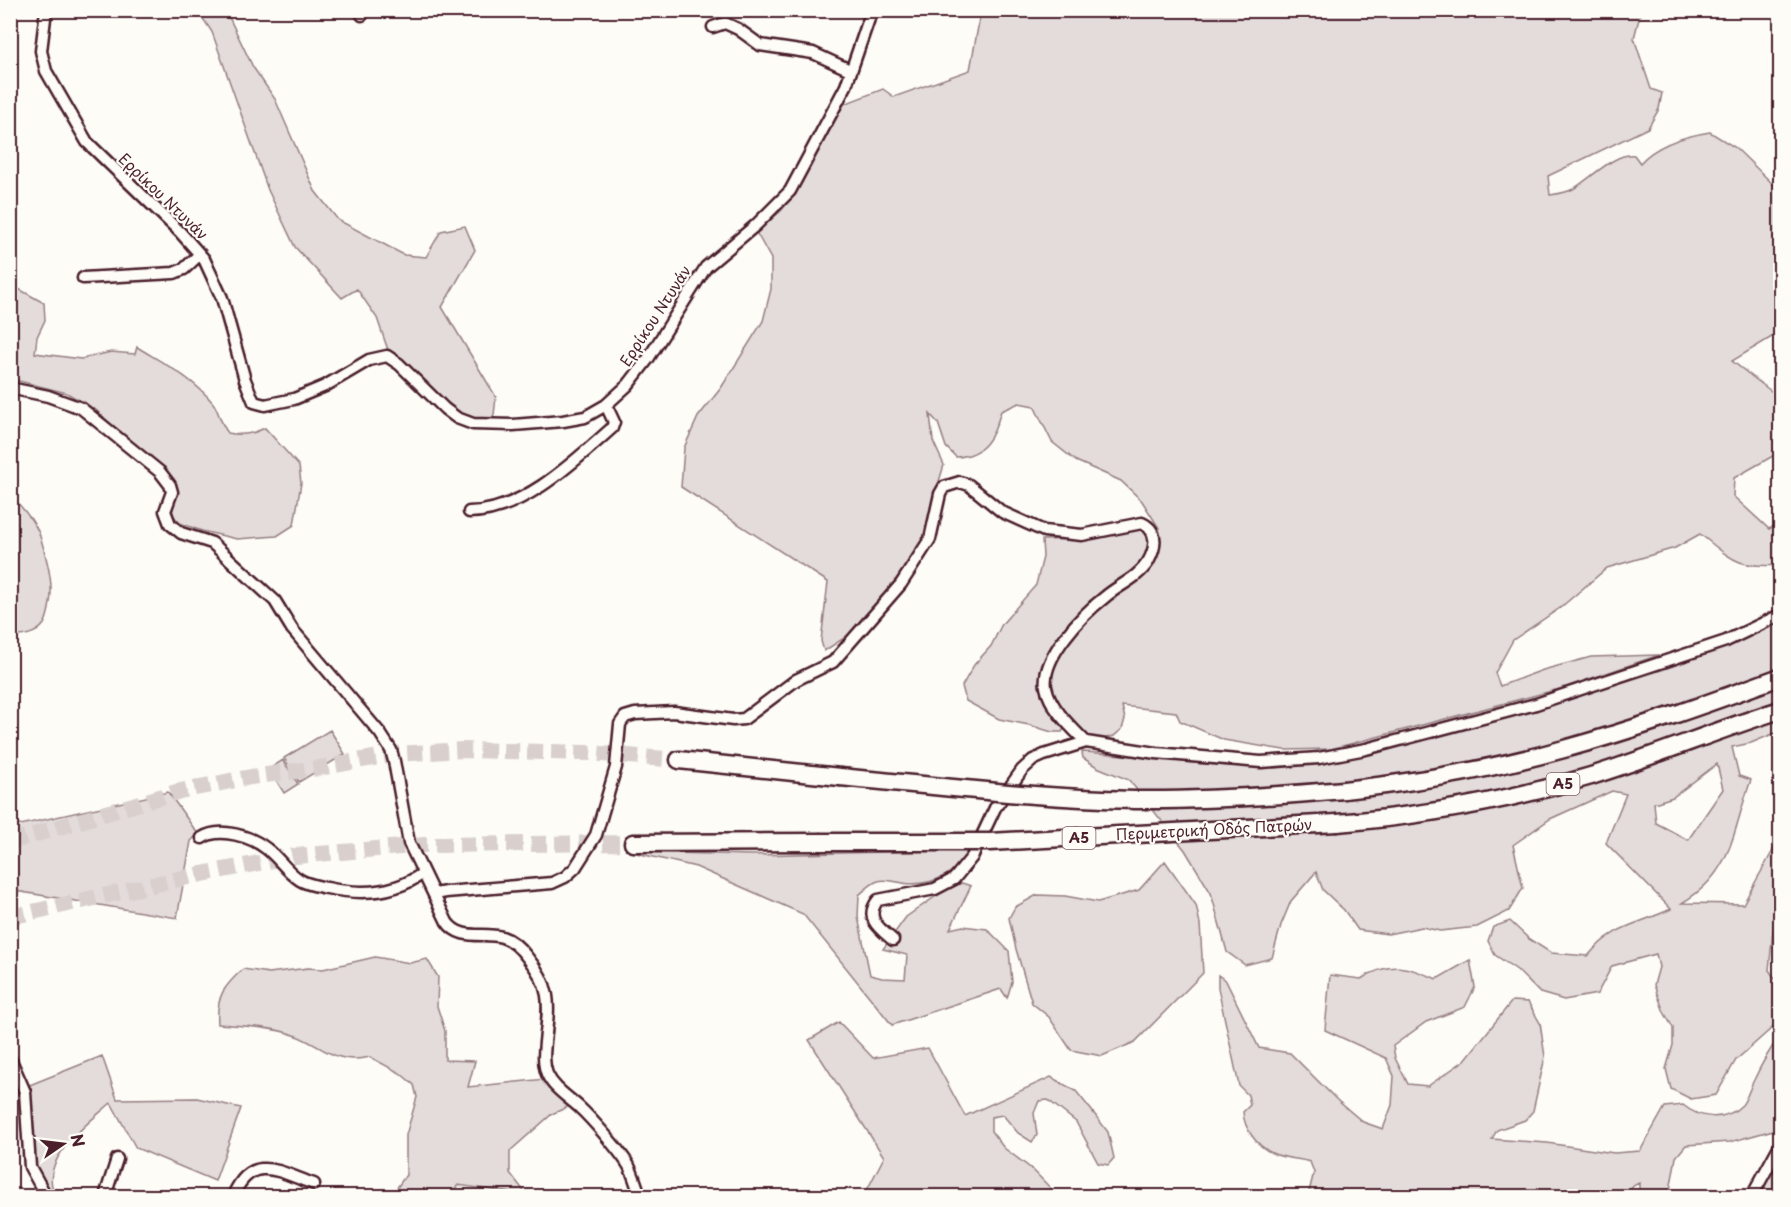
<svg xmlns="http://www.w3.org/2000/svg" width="1791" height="1207" viewBox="0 0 1791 1207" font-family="'Playpen Sans',sans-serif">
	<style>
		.green { fill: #e3dcda; stroke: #967e82; stroke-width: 1.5; fill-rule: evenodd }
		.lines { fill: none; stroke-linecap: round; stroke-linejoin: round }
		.highway-tunnel { stroke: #d9d0ce; stroke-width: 16; stroke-dasharray: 16 8; stroke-linecap: butt }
		.minor-casing { stroke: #4a1f2b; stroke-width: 15 }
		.highway-casing { stroke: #4a1f2b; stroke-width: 21 }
		.minor { stroke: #fdfcf7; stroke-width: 10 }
		.highway { stroke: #fdfcf7; stroke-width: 16 }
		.highway-bridge-casing { stroke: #4a1f2b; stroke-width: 21; stroke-linecap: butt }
		.highway-bridge { stroke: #fdfcf7; stroke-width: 16 }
		.labels { text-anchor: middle; stroke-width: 4.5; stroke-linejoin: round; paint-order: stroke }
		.shield { fill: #fdfcf7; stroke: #806168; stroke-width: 1.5 }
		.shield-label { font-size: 14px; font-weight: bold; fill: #4a1f2b }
		.street-label { font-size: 15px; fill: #4a1f2b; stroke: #fdfcf7 }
	</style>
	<rect width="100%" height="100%" fill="#fdfcf7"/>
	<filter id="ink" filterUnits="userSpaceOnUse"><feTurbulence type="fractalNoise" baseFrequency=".0167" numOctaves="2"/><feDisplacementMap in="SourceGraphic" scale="12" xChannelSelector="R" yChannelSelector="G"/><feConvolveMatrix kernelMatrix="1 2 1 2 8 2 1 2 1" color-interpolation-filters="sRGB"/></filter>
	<g filter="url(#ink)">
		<path class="green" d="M 1090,10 L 1641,11 L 1634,38 L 1651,89 L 1662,93 L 1659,109 L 1648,128 L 1548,176 L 1550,195 C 1557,194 1566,193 1573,189 C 1589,180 1615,152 1634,155 L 1640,163 C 1657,144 1685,136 1710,132 L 1736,148 L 1780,191 L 1780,332 L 1732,361 L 1780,398 L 1780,452 L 1734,478 L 1733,496 L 1769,529 L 1780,523 L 1780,565 C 1736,568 1733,560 1700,534 L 1675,548 L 1607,568 L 1560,608 L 1513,640 L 1495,673 L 1500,686 L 1543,670 L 1591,657 L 1659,655 L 1563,688 L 1331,749 L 1284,750 L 1224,740 L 1180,721 L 1176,712 L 1122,706 L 1125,719 L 1122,729 L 1114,736 L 1104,739 L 1090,739 L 1070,722 L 1052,693 L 1049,671 L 1077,628 L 1108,599 L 1133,584 L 1158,544 L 1159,528 L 1142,501 L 1121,481 L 1076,461 L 1052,442 L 1034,406 L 1019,403 L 1001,411 C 994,436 985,456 956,457 L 946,447 L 938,423 L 930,414 L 933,441 L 944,465 L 933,501 L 926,537 L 888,591 L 849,635 L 824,651 L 821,641 L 828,582 L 681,487 L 684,448 L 698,417 L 721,388 L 763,321 L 771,289 L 771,259 L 756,232 L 781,211 L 793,196 L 844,104 L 883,89 L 894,97 L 970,70 L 981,11 L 1051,11 L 1083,16 Z
			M 198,11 L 226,11 L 253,67 L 275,99 L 315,191 L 338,220 L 404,255 L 426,257 L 441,231 L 465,226 L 475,250 L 442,307 L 496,397 L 494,415 L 490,419 L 476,420 L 462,418 L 441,401 L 388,350 L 377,318 L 357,289 L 342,298 L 295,247 L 268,190 L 212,32 Z
			M 11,287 L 17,288 L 44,303 L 45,320 L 37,337 L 35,353 L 81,359 L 111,352 L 135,354 L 137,347 C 163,363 193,378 213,403 C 219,411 220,423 228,433 C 241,436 253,434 265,428 L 299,466 L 301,483 L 294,525 L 277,536 L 237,539 L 202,531 L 180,523 L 172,514 L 176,491 L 175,483 L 96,410 L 67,393 L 11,379 Z
			M 11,496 C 21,506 33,520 39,533 C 44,548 52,577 51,592 C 51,600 48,618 44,624 C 37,634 21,638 10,635 Z
			M 1141,527 L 1151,537 L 1150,545 L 1143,561 L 1054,645 L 1042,672 L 1042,691 L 1065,727 L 1062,732 L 1052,732 L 1029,725 L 999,719 L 966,701 L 962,686 L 974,665 L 991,646 L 1002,624 L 1036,585 L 1043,557 L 1042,540 L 1080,539 Z
			M 1780,621 L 1780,731 L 1751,743 L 1732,747 L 1739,776 L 1751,780 C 1732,831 1734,872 1682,903 L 1743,904 L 1780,838 L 1780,891 L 1776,901 L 1769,970 L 1780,986 L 1780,1021 L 1736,1060 L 1716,1095 L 1691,1099 L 1671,1089 L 1666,1069 L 1673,1045 L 1673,1028 L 1664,1012 L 1654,985 L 1659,967 L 1656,954 L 1612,966 L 1597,994 L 1564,1000 L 1540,993 L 1517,970 L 1495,955 L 1488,941 L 1493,927 L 1510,921 L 1529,939 L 1551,953 L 1588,956 C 1613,925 1637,925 1671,909 L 1606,843 L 1626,794 L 1612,791 L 1550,819 L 1513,845 L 1523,888 L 1509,911 L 1477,927 L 1440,931 L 1422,927 L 1388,934 L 1358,930 L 1344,910 L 1323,890 L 1316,872 L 1291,901 L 1281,925 L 1272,958 L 1245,965 L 1227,952 L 1211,893 L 1185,850 L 1129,780 L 1097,767 L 1083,758 L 1082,752 C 1151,755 1220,771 1290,766 C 1363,760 1432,737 1502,717 C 1596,690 1694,666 1780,621 ZM 1717,764 L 1723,789 L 1688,840 L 1656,823 L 1654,803 L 1673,797 Z
			M 330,730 L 345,754 L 299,782 L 284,758 Z
			M 283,760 L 298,784 L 284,793 L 269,769 Z
			M 168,792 L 198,834 L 191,841 L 177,918 L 16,891 L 11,856 L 11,827 Z
			M 969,850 C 958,872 937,884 911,884 C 900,884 889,878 878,881 C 871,883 864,891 859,895 L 858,917 L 870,975 L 882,978 L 905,979 L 907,955 L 883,949 L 906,917 L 942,892 L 962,883 L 971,886 L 950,929 L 963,926 L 987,929 L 1009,951 L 1012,982 L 1007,998 L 1001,989 L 892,1025 L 803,914 L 696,867 L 632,852 L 751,855 Z
			M 1165,861 L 1196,905 L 1200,924 L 1203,973 L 1135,1042 L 1102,1056 L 1071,1050 L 1049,1017 L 1032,1003 L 1016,949 L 1009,918 L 1015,907 L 1037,895 L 1065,896 L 1098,902 L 1139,890 Z
			M 375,957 L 410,963 L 427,959 L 438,977 L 437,1006 L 445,1031 L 445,1060 L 475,1061 L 468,1087 L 546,1079 L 572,1105 L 552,1114 L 510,1151 L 510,1173 L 527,1195 L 458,1185 L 449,1196 L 391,1196 L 406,1175 L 406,1135 L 417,1097 L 414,1085 L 400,1073 L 370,1057 C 332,1066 320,1042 288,1033 C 265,1026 241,1026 218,1024 C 216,997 223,987 243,969 L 269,973 L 308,968 L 323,969 Z
			M 1470,960 L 1475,987 L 1465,1007 L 1426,1022 L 1393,1046 L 1395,1058 L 1408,1084 L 1428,1086 L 1465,1060 L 1512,1001 L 1528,1002 L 1540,1023 L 1545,1057 L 1533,1111 L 1525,1120 L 1497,1130 L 1492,1139 L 1547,1143 L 1614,1153 L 1640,1151 L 1665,1107 L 1683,1105 C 1700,1119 1725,1122 1742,1105 C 1747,1099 1750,1087 1754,1080 C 1761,1065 1770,1049 1780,1036 L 1780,1117 L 1773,1130 L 1730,1142 L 1686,1145 L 1676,1157 L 1669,1196 L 1639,1196 L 1639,1183 L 1633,1186 L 1627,1196 L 1308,1196 L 1314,1172 L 1310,1162 C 1298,1158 1284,1159 1272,1153 C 1257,1146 1244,1129 1243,1112 L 1250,1105 L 1248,1095 L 1239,1086 L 1218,988 L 1218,975 L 1226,981 L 1259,1048 L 1290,1053 L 1338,1101 L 1363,1122 L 1383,1129 L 1392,1105 L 1394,1076 L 1386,1058 L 1325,1030 L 1330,975 L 1361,979 C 1390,960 1407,967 1437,979 Z
			M 839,1022 L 873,1058 L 928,1048 L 965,1116 L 1051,1077 L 1076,1091 L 1092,1111 L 1108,1132 L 1114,1158 L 1108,1165 L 1098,1163 L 1076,1122 L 1048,1100 L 1039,1101 L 1034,1113 L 1037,1135 L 1032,1142 L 1018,1133 L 1003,1115 L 991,1117 L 991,1131 L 1004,1148 L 1033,1170 L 1058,1196 L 864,1196 L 884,1157 L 809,1040 Z
			M 102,1056 L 117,1099 L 197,1098 L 241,1108 L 215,1181 L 136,1148 L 111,1103 C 89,1122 35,1162 56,1196 L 49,1196 L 32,1166 L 27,1086 Z
			M 1780,1152 L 1780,1189 L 1767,1191 L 1761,1196 L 1755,1196 Z"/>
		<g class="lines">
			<path class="highway-tunnel" d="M 10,842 L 180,791 L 251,777 L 319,768 L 395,754 L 464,750 L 590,753 L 679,760
				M 10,917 L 192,876 L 295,856 L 424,845 L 633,843"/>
			<g class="minor-casing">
				<path id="minor" d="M 46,10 L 41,51 L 46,71 L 87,142 L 180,232 L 204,259 L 222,298 L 245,380 L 254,402 L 265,405 L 294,399 L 325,386 L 369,360 L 387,356 L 399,364 L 445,409 L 457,418 L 473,424 L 513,425 L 563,421 L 585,417 L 606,405 L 628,385 L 648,359 L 706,267 L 756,225 L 790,191 L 846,86 L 872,10
					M 361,10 L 362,15
					M 713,27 L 725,23 L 738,29 L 760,45 L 813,53 L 850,70
					M 83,278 L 174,273 L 184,269 L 200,254
					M 10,388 L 48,396 L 81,408 L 160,472 L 170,485 L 172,492 L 165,511 L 170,524 L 181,533 L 212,543 L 275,601 L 292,629 L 380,733 L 391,750 L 394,761 L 409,843 L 447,922 C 460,941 483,932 502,937 C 512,940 521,949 527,957 C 553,988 549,1005 545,1042 C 544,1053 543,1064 547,1074 C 553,1088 568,1097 579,1107 C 591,1118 621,1152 629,1166 C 634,1176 637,1186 640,1196
					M 469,512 C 522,512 574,462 612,428 L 614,422 L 606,405
					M 202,838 C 220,826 252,837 267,849 C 279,858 287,872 300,880 C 308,885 318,886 327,888 C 360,895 395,894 423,873
					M 435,894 L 446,892 L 552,883 L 565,877 L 575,868 L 596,835 L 616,767 L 620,724 L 625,717 L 635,714 L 674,712 L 733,720 L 744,719 L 796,680 L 833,662 L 901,584 L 930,539 L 940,494 L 944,487 L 960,482 L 969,485 L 1002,512 L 1044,531 L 1082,535 L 1142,523 C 1159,531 1156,548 1148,562 C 1138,578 1119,585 1105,597 C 1083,614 1041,657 1046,687 C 1050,708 1071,727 1086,742
					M 893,940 C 879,928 864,918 878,900 L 935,889 L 954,879 L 972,857 L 995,808 L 1022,770 L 1033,760 L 1044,755 L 1086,742 L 1156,753 L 1261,762 L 1319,758 L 1366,749 L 1536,704 L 1726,641 L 1780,615
					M 10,1058 L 25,1092 L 30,1167 L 46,1196
					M 105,1196 L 117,1159
					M 233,1196 C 252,1152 279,1172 314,1184
					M 1752,1196 L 1780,1145"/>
			</g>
			<g class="highway-casing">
				<path id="highway" d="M 679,760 L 840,777
					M 1344,790 C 1418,782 1492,769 1564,749 C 1637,729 1709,703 1780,677
					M 1337,823 C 1423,816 1508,801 1591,776 C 1655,756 1717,730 1780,710
					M 633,843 L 820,842"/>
			</g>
			<use href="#minor" class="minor"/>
			<use href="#highway" class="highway"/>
			<g class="highway-bridge-casing">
				<path id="highway-bridge" d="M 840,777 C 938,786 1036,798 1135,800 C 1205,801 1275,796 1344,790
					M 820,842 L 990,842 L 1337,823"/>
			</g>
			<use href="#highway-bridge" class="highway-bridge"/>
		</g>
	</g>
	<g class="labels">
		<g class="shield">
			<rect x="1546.5" y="773" width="33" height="22" rx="4.5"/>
			<rect x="1062.5" y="827" width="33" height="22" rx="4.5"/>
		</g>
		<g class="shield-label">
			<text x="1563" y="789">Α5</text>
			<text x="1079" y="843">Α5</text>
		</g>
		<g class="street-label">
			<text transform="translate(163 197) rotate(44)" y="5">Ερρίκου Ντυνάν</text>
			<text transform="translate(656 316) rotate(-57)" y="5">Ερρίκου Ντυνάν</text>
			<text transform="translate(1214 830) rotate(-3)" y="5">Περιμετρική Οδός Πατρών</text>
		</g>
	</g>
	<rect width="1791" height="1207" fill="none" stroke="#fdfcf7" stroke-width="36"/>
	<rect x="18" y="18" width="1755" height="1171" fill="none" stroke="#4a1f2b" stroke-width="2" filter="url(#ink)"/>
	<g transform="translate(63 1144) rotate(76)" stroke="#fdfcf7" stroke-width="4.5" paint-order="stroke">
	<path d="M0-4.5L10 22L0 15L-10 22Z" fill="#4a1f2b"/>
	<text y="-9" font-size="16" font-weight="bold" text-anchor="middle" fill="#4a1f2b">N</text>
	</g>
</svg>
